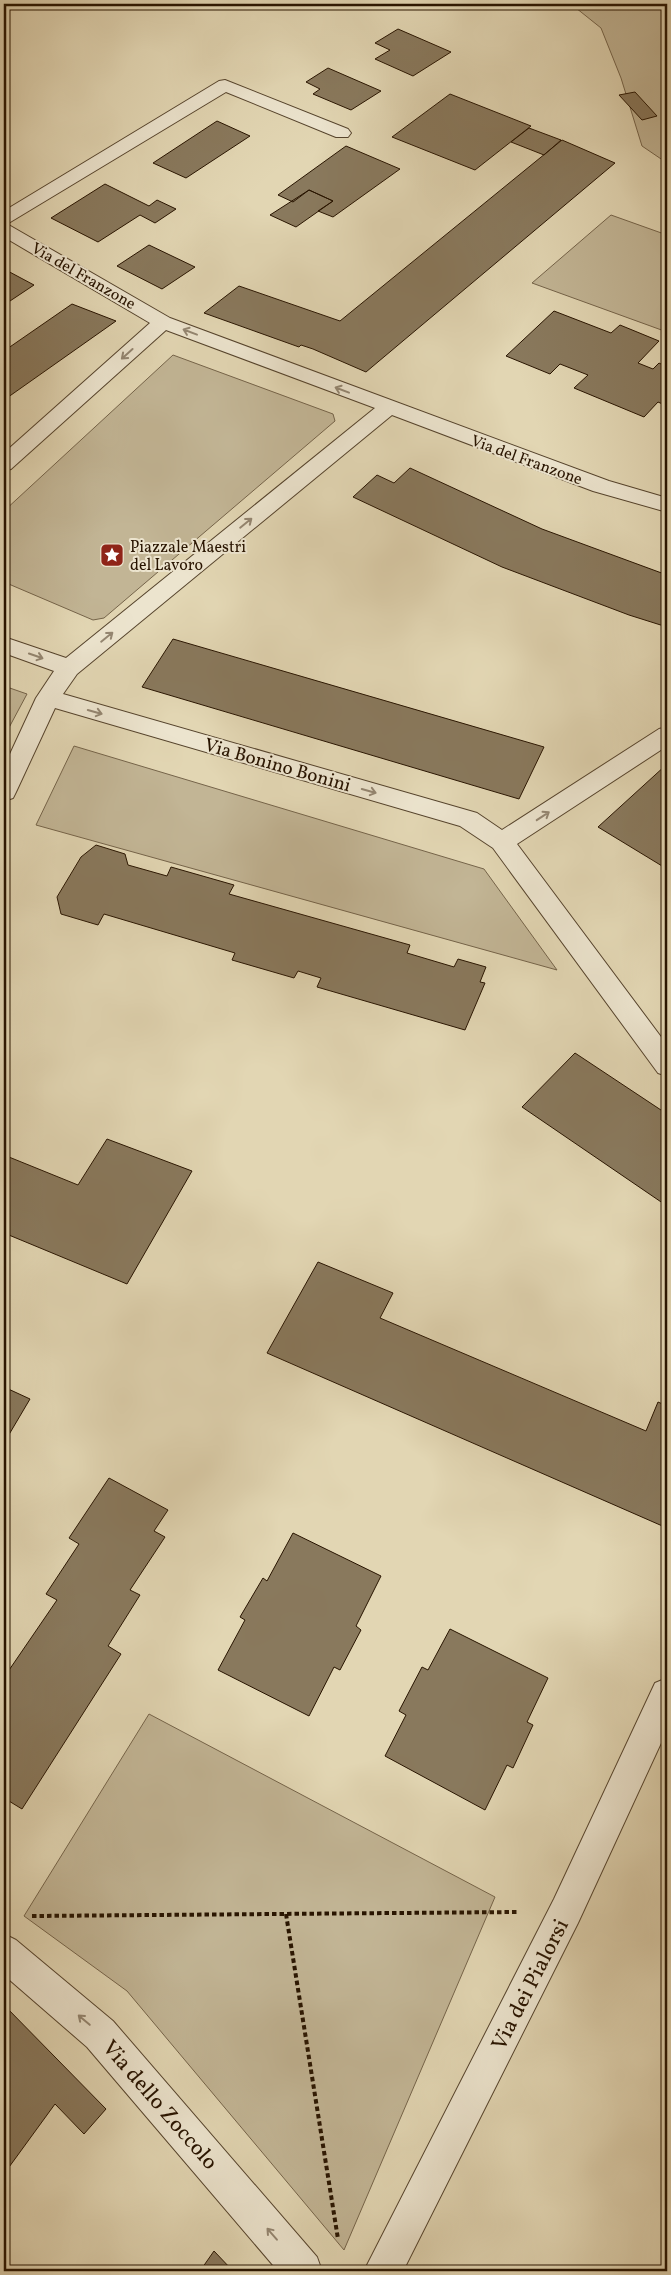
<svg xmlns="http://www.w3.org/2000/svg" width="671" height="2275" viewBox="0 0 671 2275" font-family="Vollkorn,serif">
	<style>
		.green { fill: #c2b595; stroke: #75644a }
		.building { fill: #89795d; stroke: #281400 }
		.lines { fill: none; stroke-linecap: round; stroke-linejoin: round }
		.street-casing { stroke: #56442d; stroke-width: 2 }
		.path { stroke: #281400; stroke-width: 4; stroke-dasharray: 4.5 3; stroke-linecap: butt }
		.street { fill: #ece4ce; fill-rule: evenodd }
		.oneway { stroke: #948671 }
		.labels { text-anchor: middle; stroke-width: 4; stroke-linejoin: round; paint-order: stroke }
		.far-street-label { font-size: 16px; fill: #281400; stroke: #ece4ce }
		.far-poi-label { font-size: 16px; fill: #281400; stroke: #ece4ce; text-anchor: start }
		.street-label { font-size: 19px; fill: #281400; stroke: #ece4ce }
		.near-street-label { font-size: 22px; fill: #281400; stroke: #ece4ce }
	</style>
	<rect width="100%" height="100%" fill="#e2d6b3"/>
	<filter id="stains"><feTurbulence type="fractalNoise" baseFrequency=".004" numOctaves="4"/><feColorMatrix values="0 0 0 0 .2 0 0 0 0 .09 0 0 0 0 .02 0 0 0 .5 -.17"/></filter>
	<radialGradient id="worn" r=".72"><stop offset=".6" stop-color="#630" stop-opacity="0"/><stop offset="1" stop-color="#630" stop-opacity=".3"/></radialGradient>
	<path class="green" d="M 571,4 L 667,4 L 667,163 L 642,146 L 621,78 L 601,28 Z
		M 611,215 L 667,235 L 667,332 L 532,283 Z
		M 173,355 L 333,414 L 335,421 L 104,618 L 93,620 L 4,582 L 4,511 Z
		M 4,686 L 27,694 L 4,737 Z
		M 74,746 L 484,869 L 557,970 L 36,825 Z
		M 149,1714 L 495,1897 L 344,2250 L 127,1991 L 24,1916 Z"/>
	<path class="building" d="M 398,29 L 451,52 L 413,76 L 375,59 L 390,50 L 375,43 Z
		M 328,68 L 381,91 L 351,110 L 313,94 L 320,89 L 306,82 Z
		M 635,92 L 657,116 L 642,120 L 619,95 Z
		M 450,94 L 531,126 L 475,170 L 392,137 Z
		M 217,121 L 250,136 L 186,178 L 153,163 Z
		M 529,128 L 561,140 L 544,155 L 511,142 Z
		M 562,140 L 615,163 L 366,372 L 313,349 L 301,345 L 299,347 L 204,313 L 239,286 L 340,321 Z
		M 346,146 L 400,169 L 333,217 L 318,211 L 333,201 L 309,190 L 293,202 L 278,195 Z
		M 105,184 L 149,206 L 157,200 L 176,209 L 155,223 L 140,215 L 98,242 L 51,218 Z
		M 309,190 L 333,201 L 296,227 L 270,215 Z
		M 149,245 L 195,267 L 162,289 L 117,266 Z
		M 4,269 L 34,285 L 4,305 Z
		M 72,304 L 116,321 L 4,400 L 4,351 Z
		M 554,311 L 611,333 L 620,325 L 659,341 L 638,363 L 653,369 L 659,363 L 667,367 L 667,406 L 658,402 L 644,417 L 574,388 L 588,375 L 560,364 L 550,374 L 506,356 Z
		M 410,468 L 542,529 L 667,575 L 667,627 L 629,615 L 502,567 L 353,497 L 377,475 L 394,483 Z
		M 173,639 L 544,747 L 519,799 L 142,687 Z
		M 666,765 L 667,766 L 667,869 L 598,827 Z
		M 96,845 L 125,854 L 128,865 L 167,876 L 171,867 L 234,885 L 229,894 L 410,945 L 407,953 L 454,967 L 458,959 L 486,967 L 480,982 L 485,983 L 465,1030 L 317,987 L 321,978 L 298,971 L 294,978 L 232,960 L 235,953 L 104,914 L 98,925 L 61,914 L 57,897 L 81,857 Z
		M 575,1053 L 667,1114 L 667,1206 L 522,1107 Z
		M 107,1139 L 192,1171 L 127,1284 L 4,1233 L 4,1155 L 78,1185 Z
		M 318,1262 L 393,1293 L 380,1318 L 646,1431 L 658,1402 L 667,1406 L 667,1528 L 267,1353 Z
		M 4,1387 L 30,1399 L 4,1443 Z
		M 109,1478 L 168,1510 L 154,1531 L 165,1537 L 130,1590 L 140,1595 L 108,1646 L 121,1654 L 22,1809 L 4,1798 L 4,1675 L 5,1676 L 57,1600 L 46,1594 L 79,1544 L 69,1538 Z
		M 293,1533 L 381,1576 L 356,1626 L 361,1630 L 340,1670 L 334,1667 L 309,1716 L 218,1670 L 245,1620 L 240,1617 L 263,1578 L 267,1581 Z
		M 450,1629 L 548,1678 L 527,1722 L 533,1725 L 513,1768 L 507,1765 L 485,1810 L 385,1756 L 406,1715 L 399,1711 L 422,1667 L 428,1670 Z
		M 4,2005 L 106,2109 L 84,2134 L 55,2104 L 4,2174 Z
		M 214,2251 L 233,2271 L 200,2271 Z"/>
	<g class="lines">
		<g class="street-casing">
			<path id="street" d="M 225,80 L 348,129 L 351,133 L 348,137 L 336,137 L 226,92 L 7,224 L 170,318 L 609,481 L 667,498 L 667,512 L 593,491 L 392,415 L 77,674 L 63,694 L 477,813 L 502,830 L 659,729 L 667,727 L 667,746 L 517,844 L 667,1045 L 667,1076 L 658,1073 L 493,848 L 460,826 L 55,708 L 16,792 L 13,798 L 4,801 L 4,767 L 36,698 L 54,671 L 4,653 L 4,637 L 66,658 L 375,408 L 166,330 L 11,469 L 4,471 L 4,453 L 150,323 L 4,237 L 4,211 L 219,81 Z
				M 667,1678 L 667,1730 L 578,1923 L 403,2271 L 364,2271 L 554,1899 L 655,1683 Z
				M 4,1934 L 16,1940 L 113,2021 L 317,2257 L 322,2271 L 278,2271 L 87,2047 L 4,1975 Z"/>
		</g>
		<path class="path" d="M 286,1914 L 338,2239
			M 32,1916 L 518,1912"/>
		<use href="#street" class="street"/>
	</g>
	<defs><path id="oneway-shaft" d="M-6 0H5M1.5-3L5.5 0L1.5 3" fill="none" stroke-width="1.6" stroke-linecap="round" stroke-linejoin="round" transform="scale(1.25)"/></defs>
	<g class="oneway">
		<use href="#oneway-shaft" transform="translate(190 332) rotate(-159)"/>
		<use href="#oneway-shaft" transform="translate(127 354) rotate(138)"/>
		<use href="#oneway-shaft" transform="translate(342 390) rotate(-159)"/>
		<use href="#oneway-shaft" transform="translate(246 523) rotate(-39)"/>
		<use href="#oneway-shaft" transform="translate(107 637) rotate(-39)"/>
		<use href="#oneway-shaft" transform="translate(36 656) rotate(19)"/>
		<use href="#oneway-shaft" transform="translate(95 712) rotate(16)"/>
		<use href="#oneway-shaft" transform="translate(369 791) rotate(16)"/>
		<use href="#oneway-shaft" transform="translate(543 816) rotate(-33)"/>
		<use href="#oneway-shaft" transform="translate(84 2020) rotate(-140)"/>
		<use href="#oneway-shaft" transform="translate(272 2234) rotate(-131)"/>
	</g>
	<defs>
		<g id="sight-square" transform="scale(1.25)"><rect x="-9" y="-9" width="18" height="18" rx="4" fill="#8f2418" stroke="#ece4ce"/><path d="M0-6L1.8-2.2L6-1.7L2.9 1.2L3.7 5.4L0 3.3L-3.7 5.4L-2.9 1.2L-6-1.7L-1.8-2.2Z" fill="#fff"/></g>
	</defs>
	<g fill-rule="evenodd">
		<use href="#sight-square" x="112" y="555"/>
	</g>
	<g class="labels">
		<g class="far-street-label">
			<text transform="translate(84 275) rotate(30)" y="6">Via del Franzone</text>
			<text transform="translate(527 459) rotate(20)" y="6">Via del Franzone</text>
		</g>
		<g class="far-poi-label">
			<text x="130" y="552">Piazzale Maestri<tspan x="130" dy="18">del Lavoro</tspan></text>
		</g>
		<g class="street-label">
			<text transform="translate(278 764) rotate(16)" y="7">Via Bonino Bonini</text>
		</g>
		<g class="near-street-label">
			<text transform="translate(529 1984) rotate(-63)" y="8">Via dei Pialorsi</text>
			<text transform="translate(161 2104) rotate(49)" y="8">Via dello Zoccolo</text>
		</g>
	</g>
	<rect width="671" height="2275" fill="none" stroke="#e2d6b3" stroke-width="20"/>
	<rect x="5" y="5" width="661" height="2265" fill="none" stroke="#281400" stroke-width="2.5"/>
	<rect x="10" y="10" width="651" height="2255" fill="none" stroke="#281400"/>
	<rect width="100%" height="100%" filter="url(#stains)"/>
	<rect width="100%" height="100%" fill="url(#worn)"/>
</svg>
